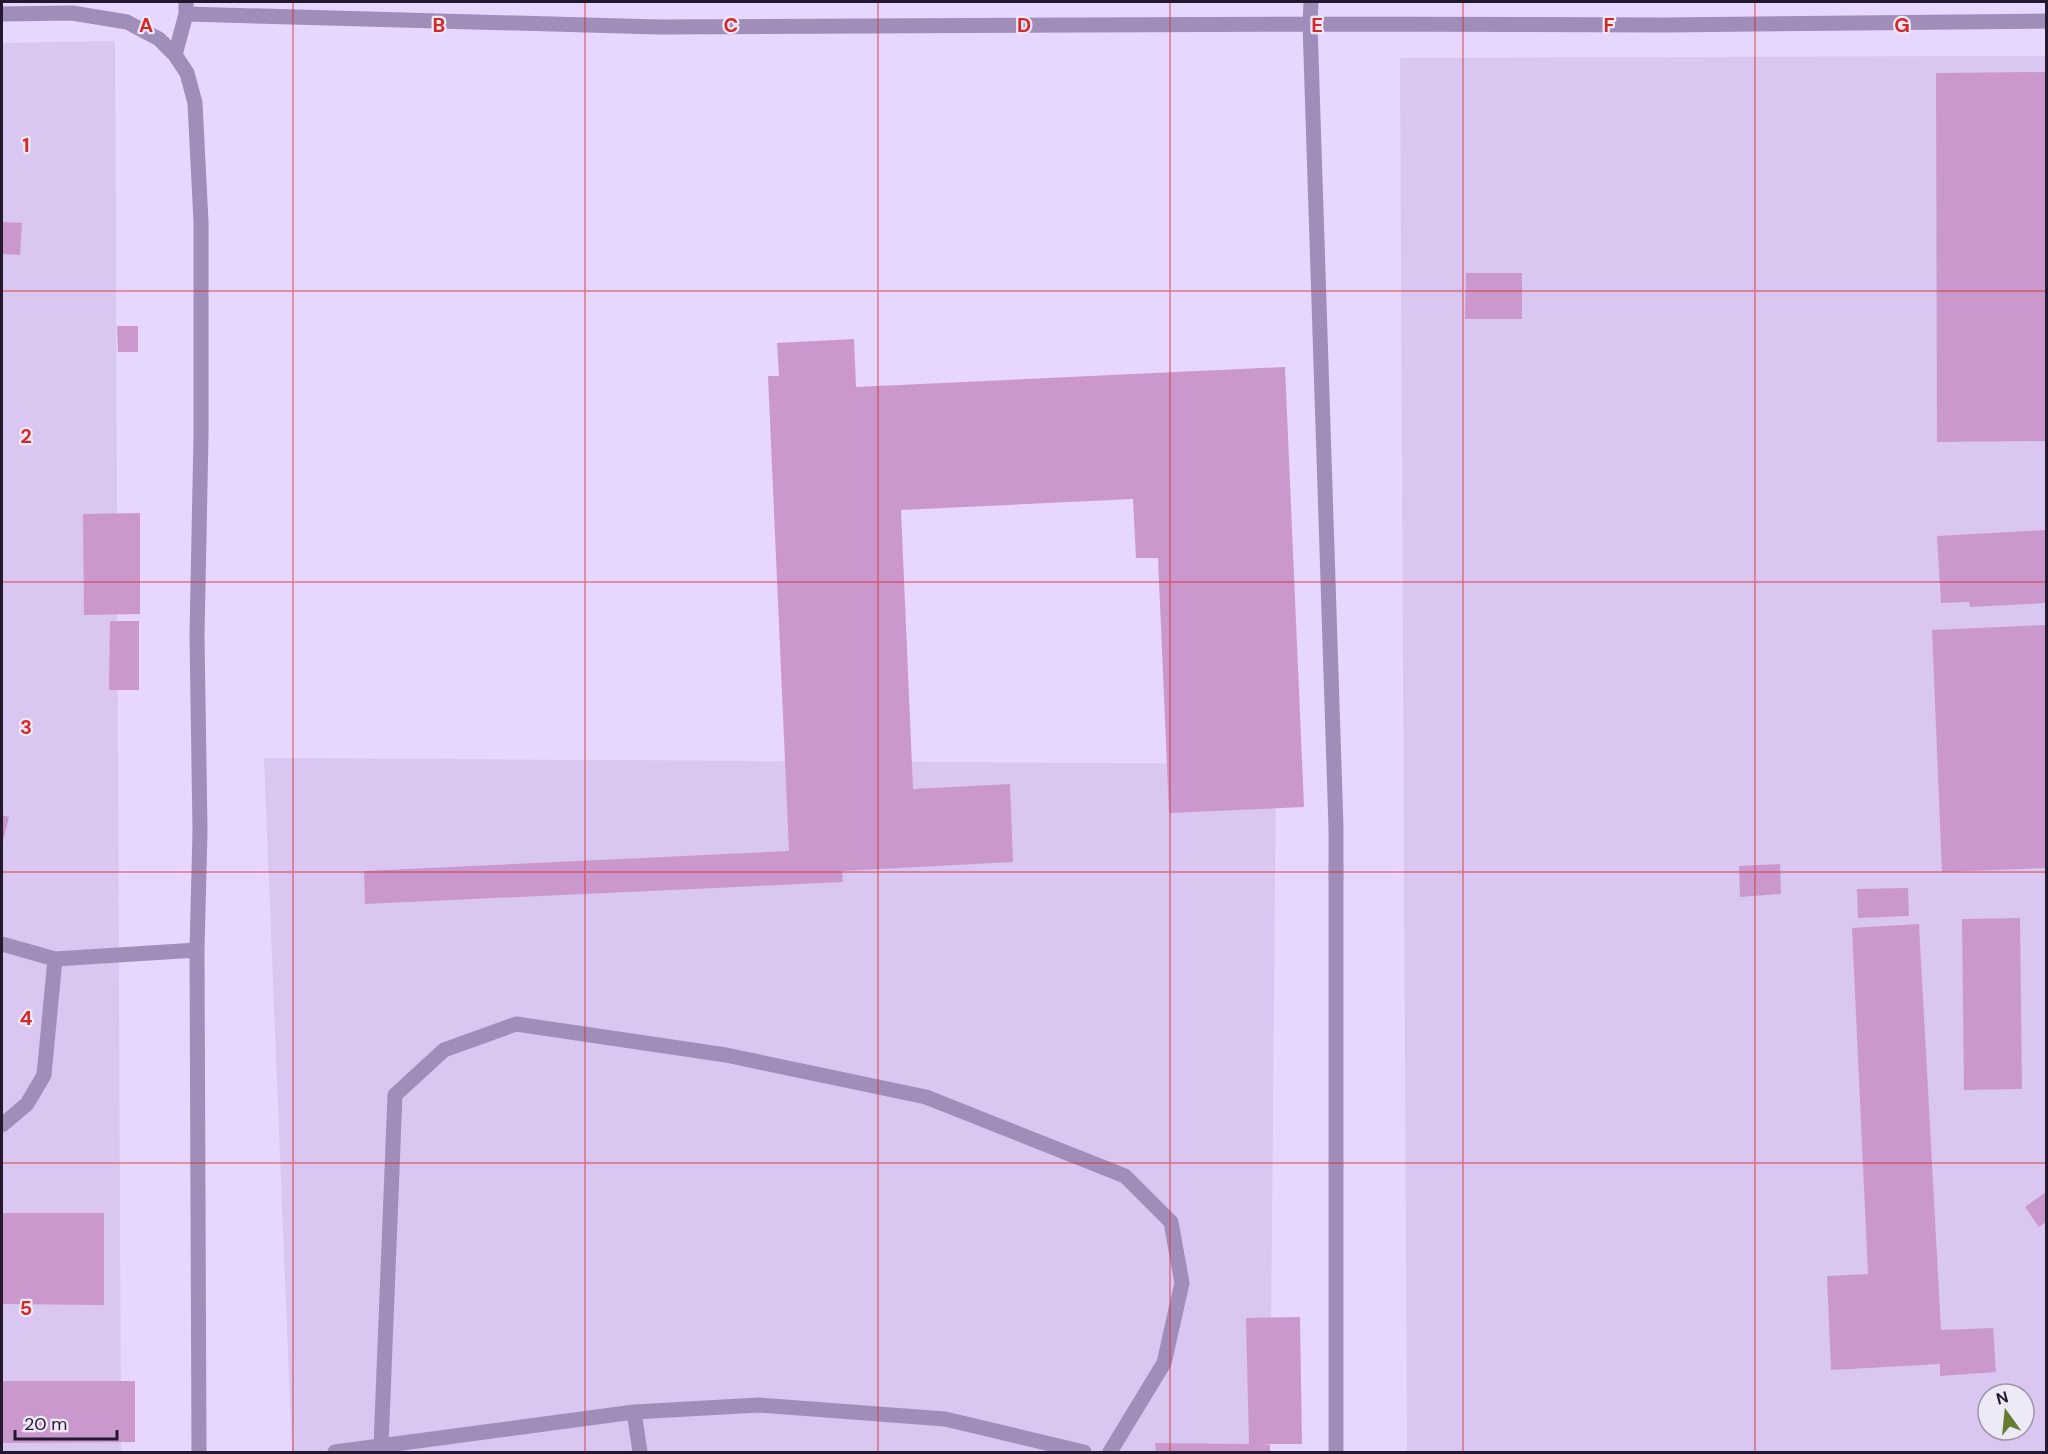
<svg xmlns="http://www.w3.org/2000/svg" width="2048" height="1454" viewBox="0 0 2048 1454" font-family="'DM Sans',sans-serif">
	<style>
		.built { fill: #d9c6f1; fill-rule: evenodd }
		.building { fill: #cb98cd }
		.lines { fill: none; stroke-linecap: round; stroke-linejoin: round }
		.minor { stroke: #a18db9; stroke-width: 15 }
		.grid { fill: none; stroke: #d62828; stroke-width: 1.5; stroke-opacity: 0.55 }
		.grid-label { font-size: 20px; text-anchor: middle; font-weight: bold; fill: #d62828; stroke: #eee9f6; stroke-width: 4.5; stroke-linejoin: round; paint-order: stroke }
	</style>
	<rect width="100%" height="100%" fill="#e7d6fd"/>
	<path class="built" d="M 115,41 L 121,1452 L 2,1452 L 2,43 Z
		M 2046,56 L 2046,1452 L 1407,1452 L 1400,58 ZM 1988,1394 L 2024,1394 L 2024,1430 L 1988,1430 Z
		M 264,758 L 1276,764 L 1270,1452 L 292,1452 Z"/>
	<path class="building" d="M 2046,72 L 2046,441 L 1937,442 L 1936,73 Z
		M 2,222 L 22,223 L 20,255 L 2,254 Z
		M 1466,273 L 1522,273 L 1522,319 L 1465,319 Z
		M 117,326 L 138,326 L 138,352 L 118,352 Z
		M 854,339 L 856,387 L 1285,367 L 1304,807 L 1169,813 L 1158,558 L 1136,558 L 1133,499 L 901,510 L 913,789 L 1010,784 L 1013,862 L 842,871 L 843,882 L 365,904 L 364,871 L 789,851 L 768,376 L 779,376 L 777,343 Z
		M 140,513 L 140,614 L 84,615 L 83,514 Z
		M 2046,530 L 2046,603 L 1970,607 L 1969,602 L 1941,603 L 1937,536 Z
		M 110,621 L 139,621 L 139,690 L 109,690 Z
		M 2046,625 L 2046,868 L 1942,872 L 1932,630 Z
		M 2,815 L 9,817 L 2,845 Z
		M 1780,864 L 1781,894 L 1740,897 L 1739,866 Z
		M 1908,888 L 1909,916 L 1858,918 L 1857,889 Z
		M 2020,918 L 2022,1089 L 1964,1090 L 1962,919 Z
		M 1919,924 L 1941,1330 L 1993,1328 L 1996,1372 L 1940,1376 L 1940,1364 L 1831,1370 L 1827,1276 L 1868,1274 L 1852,928 Z
		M 2046,1192 L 2046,1222 L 2039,1227 L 2025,1207 Z
		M 2,1213 L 104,1213 L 104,1305 L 2,1304 Z
		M 1300,1317 L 1302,1444 L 1262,1444 L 1270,1445 L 1270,1452 L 1156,1452 L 1155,1443 L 1249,1444 L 1246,1318 Z
		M 2,1381 L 135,1381 L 135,1442 L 2,1443 Z"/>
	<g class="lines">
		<path class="minor" d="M 1311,2 L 1310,24 L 1336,828 L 1336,1452
			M 2,14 L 72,13 L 127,22 L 159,39 L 175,55 L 187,73 L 195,103 L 201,222 L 201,436 L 197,635 L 200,831 L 197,950 L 199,1452
			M 186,14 L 658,27 L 1310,24 L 1665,25 L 2046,21
			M 175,55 L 186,14 L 186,2
			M 2,944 L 55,959 L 197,950
			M 2,1125 L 27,1104 L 44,1075 L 55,959
			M 634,1412 L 640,1452
			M 381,1446 L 395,1095 L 444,1050 L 516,1024 L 726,1055 L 926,1097 L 1125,1176 L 1171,1222 L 1182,1283 L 1164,1363 L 1110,1452
			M 335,1452 L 634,1412 L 759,1405 L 945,1419 L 1084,1452"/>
	</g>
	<path class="grid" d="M 293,2 L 293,1452M 585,2 L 585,1452M 878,2 L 878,1452M 1170,2 L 1170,1452M 1463,2 L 1463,1452M 1755,2 L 1755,1452M 2,291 L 2046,291M 2,582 L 2046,582M 2,872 L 2046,872M 2,1163 L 2046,1163"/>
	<g class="grid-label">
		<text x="146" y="32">A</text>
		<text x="439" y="32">B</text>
		<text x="731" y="32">C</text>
		<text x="1024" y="32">D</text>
		<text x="1317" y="32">E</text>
		<text x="1609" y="32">F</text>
		<text x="1902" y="32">G</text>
		<text x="26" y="152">1</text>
		<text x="26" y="443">2</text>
		<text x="26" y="734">3</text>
		<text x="26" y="1025">4</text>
		<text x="26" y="1315">5</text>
	</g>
	<rect width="2048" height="1454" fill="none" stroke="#241830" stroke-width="6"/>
	<g transform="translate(2006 1412) rotate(345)"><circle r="28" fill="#eee9f6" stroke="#9d95a7" stroke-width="1.5"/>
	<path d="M0-4.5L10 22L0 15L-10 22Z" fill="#647d30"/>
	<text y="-9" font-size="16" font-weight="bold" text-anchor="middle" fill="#241830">N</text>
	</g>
	<path d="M15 1430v9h102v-9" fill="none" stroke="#241830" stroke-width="3"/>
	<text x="24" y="1430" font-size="18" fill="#241830" stroke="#eee9f6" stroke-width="4.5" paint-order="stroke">20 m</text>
</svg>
